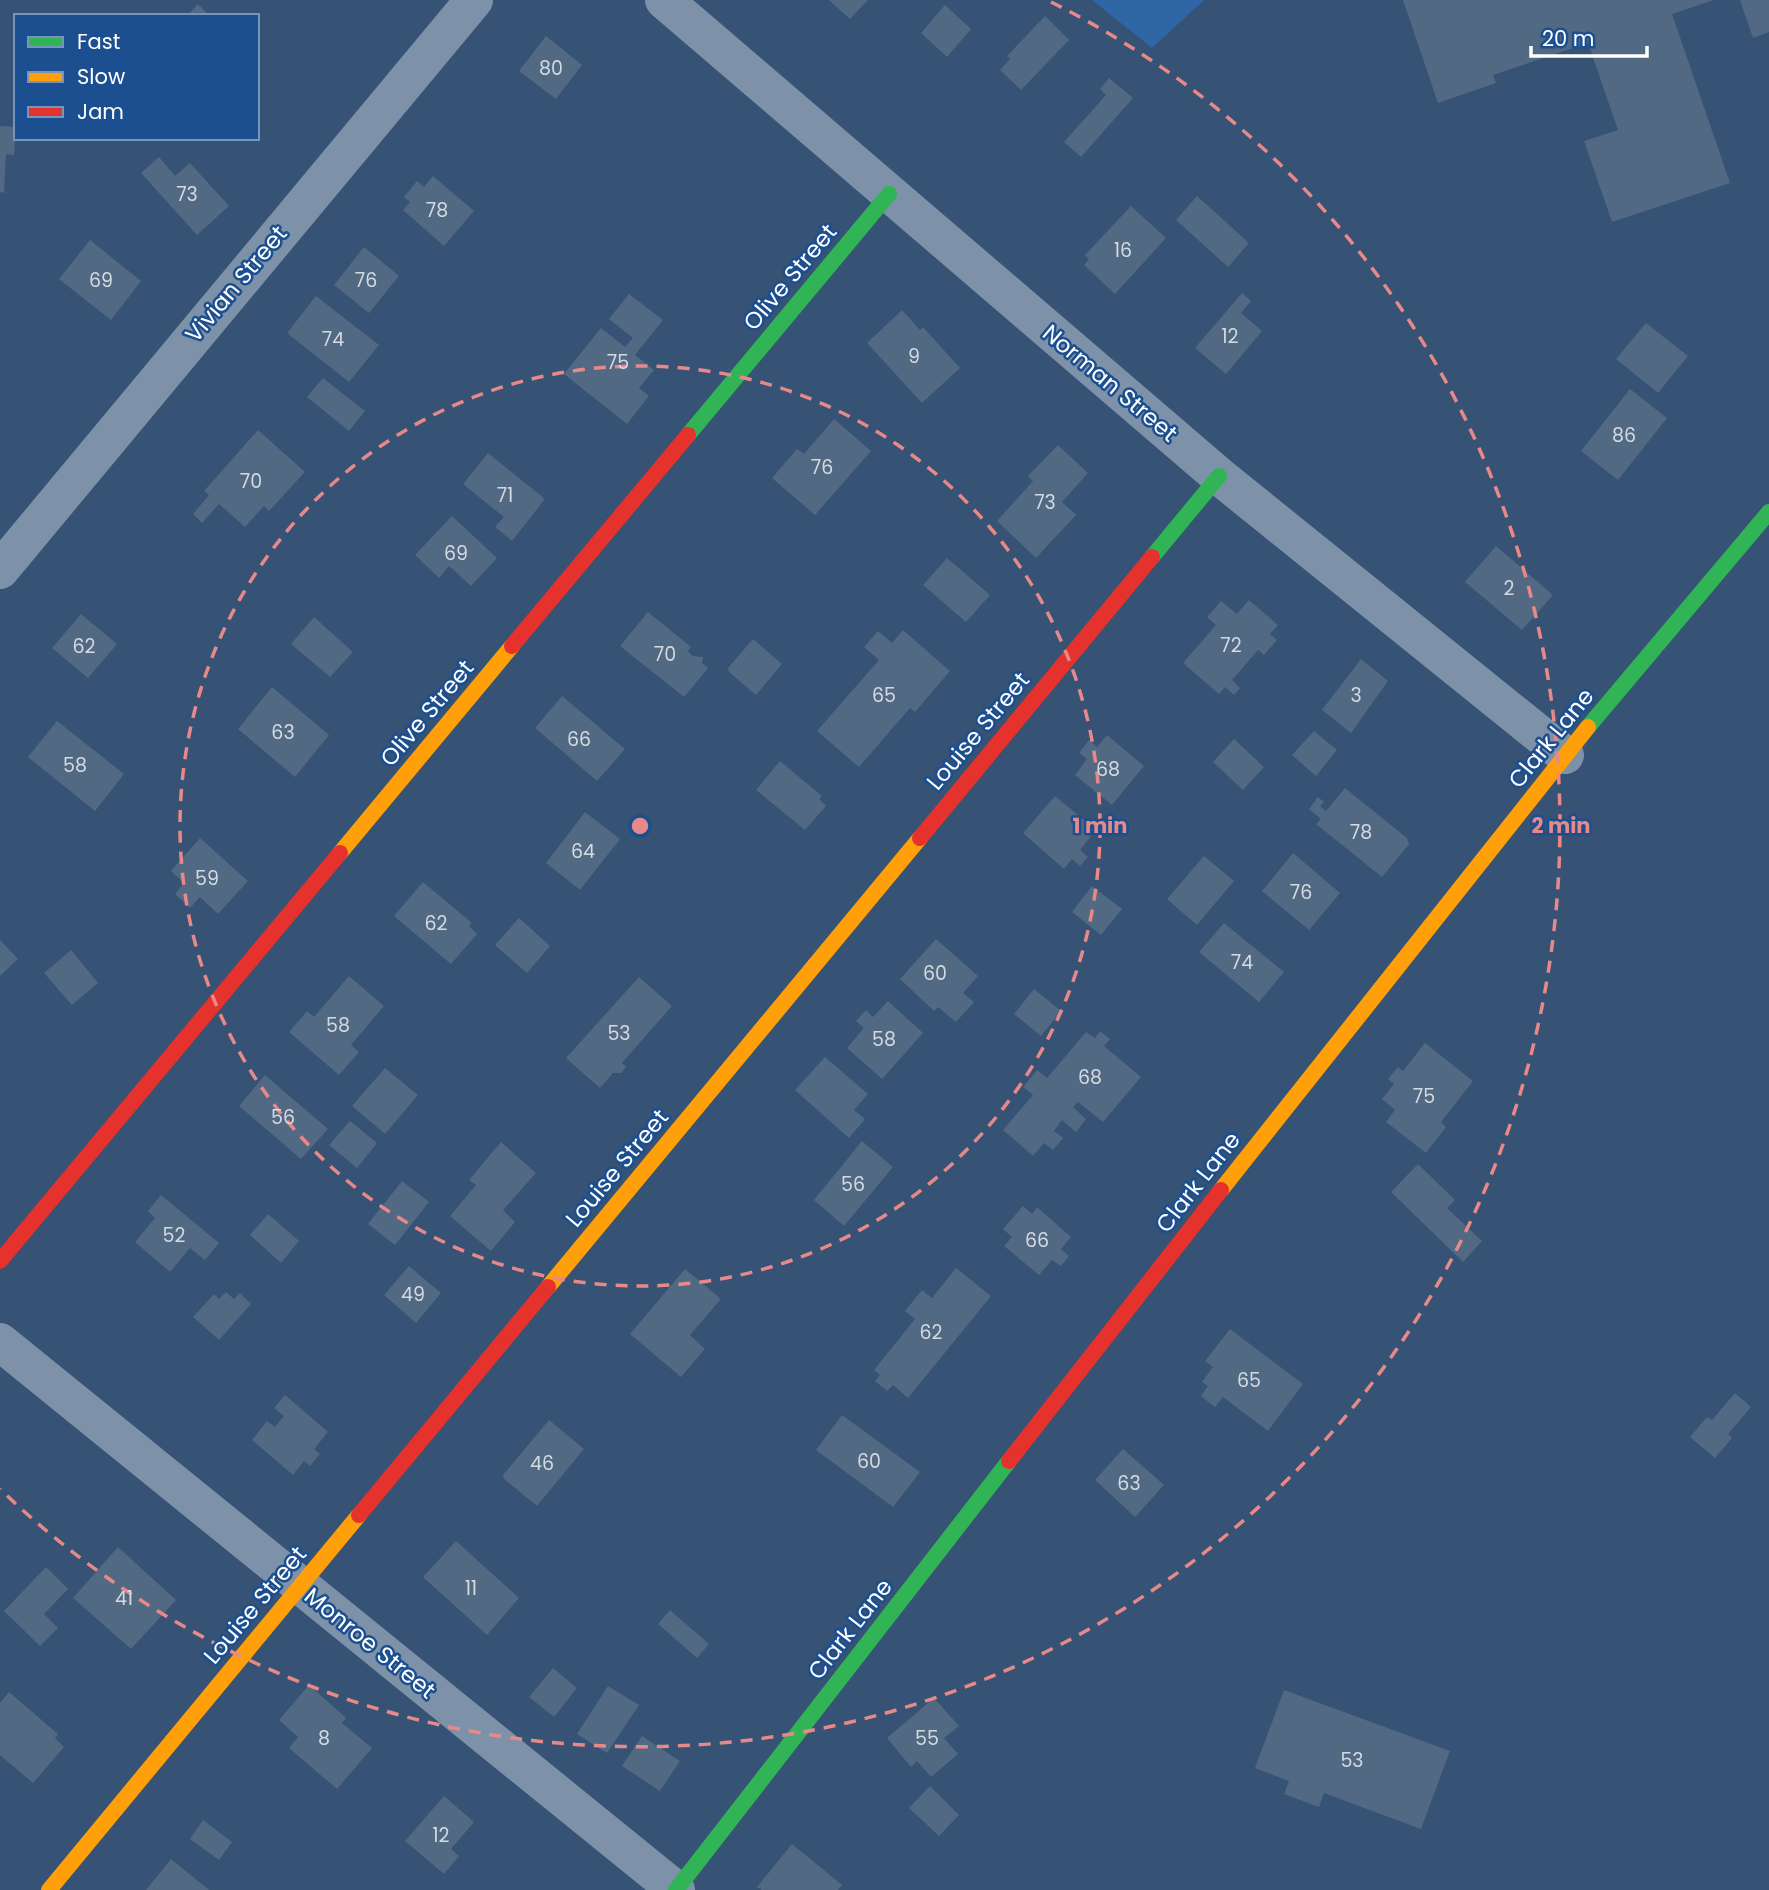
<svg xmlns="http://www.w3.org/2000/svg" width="1769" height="1890" viewBox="0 0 1769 1890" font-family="Poppins,sans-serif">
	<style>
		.green { fill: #2f66a5 }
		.building { fill: #526984 }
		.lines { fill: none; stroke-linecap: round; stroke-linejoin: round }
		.street { stroke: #7d92a8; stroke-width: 38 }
		.fast { stroke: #30b455; stroke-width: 16 }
		.slow { stroke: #ff9f0a; stroke-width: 16 }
		.jam { stroke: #e5322d; stroke-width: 16 }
		.ring { fill: none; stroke: #e88989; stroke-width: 3.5; stroke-dasharray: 12 9 }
		.labels { text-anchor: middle; stroke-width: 5; stroke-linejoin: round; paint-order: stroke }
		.number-label { font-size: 19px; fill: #d4dae0 }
		.street-label { font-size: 23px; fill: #fff; stroke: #1b4f8f }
		.centre { fill: #e88989; stroke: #1b4f8f; stroke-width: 3.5 }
		.ring-label { font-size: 21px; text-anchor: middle; font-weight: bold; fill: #e88989; stroke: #1b4f8f; stroke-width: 5; stroke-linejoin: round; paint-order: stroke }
	</style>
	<rect width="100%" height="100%" fill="#365274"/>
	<path class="green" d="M 1092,0 L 1204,0 L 1152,48 Z"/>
	<path class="building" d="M 829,0 L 868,0 L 850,19 Z
		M 1403,0 L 1714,0 L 1672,14 L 1730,183 L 1612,222 L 1584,141 L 1618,130 L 1588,43 L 1493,75 L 1496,83 L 1438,103 Z
		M 1740,0 L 1769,0 L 1769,32 L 1753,38 Z
		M 198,4 L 210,16 L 187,16 Z
		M 945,5 L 971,29 L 947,57 L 921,33 Z
		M 1045,16 L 1069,40 L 1021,90 L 1000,70 L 1010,59 L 1007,56 Z
		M 546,36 L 582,65 L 556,99 L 519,71 Z
		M 1109,78 L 1133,98 L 1081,157 L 1064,142 L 1106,95 L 1100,89 Z
		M 0,126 L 16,127 L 14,155 L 6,154 L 4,193 L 0,192 Z
		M 159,157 L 175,176 L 190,163 L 229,206 L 197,235 L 141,173 Z
		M 433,176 L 474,211 L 444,246 L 403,210 L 410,202 L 404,197 L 417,181 L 424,187 Z
		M 1197,196 L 1249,243 L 1228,267 L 1176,220 Z
		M 1131,206 L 1166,238 L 1115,294 L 1084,265 L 1089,259 L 1085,255 Z
		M 90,240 L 141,281 L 111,320 L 59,279 Z
		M 364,247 L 399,276 L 369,313 L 334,285 Z
		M 1242,293 L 1251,301 L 1241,313 L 1262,331 L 1226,374 L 1195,348 Z
		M 629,294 L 663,320 L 635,355 L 654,370 L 639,388 L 649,396 L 627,424 L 564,374 L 601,328 L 625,347 L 633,338 L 609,319 Z
		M 316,296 L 379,345 L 349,382 L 287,333 Z
		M 902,310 L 920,330 L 923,327 L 960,368 L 922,403 L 867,343 Z
		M 1646,323 L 1688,356 L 1658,393 L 1616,359 Z
		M 323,378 L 365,411 L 349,431 L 307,397 Z
		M 1630,389 L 1667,418 L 1618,480 L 1581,451 Z
		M 834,419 L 871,451 L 815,515 L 772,478 L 797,449 L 804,454 Z
		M 258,430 L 305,472 L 269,511 L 264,506 L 245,527 L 219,504 L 202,523 L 193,514 L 209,495 L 204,491 Z
		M 1058,445 L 1088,473 L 1062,502 L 1076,515 L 1036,558 L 997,521 L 1033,481 L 1028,476 Z
		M 488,453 L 545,499 L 512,541 L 495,527 L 504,517 L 463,484 Z
		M 452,516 L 497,558 L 471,586 L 449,566 L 439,578 L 415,555 Z
		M 1496,546 L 1553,595 L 1522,630 L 1465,582 Z
		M 947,558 L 990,595 L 966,622 L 923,585 Z
		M 1249,600 L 1278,625 L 1270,634 L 1277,640 L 1264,655 L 1258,650 L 1232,680 L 1240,688 L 1234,695 L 1225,687 L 1219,694 L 1183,663 L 1216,625 L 1207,617 L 1221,601 L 1237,614 Z
		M 648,612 L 691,647 L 688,651 L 692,656 L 703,657 L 702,663 L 708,668 L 684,697 L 620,646 Z
		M 81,614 L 117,644 L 88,678 L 52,648 Z
		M 314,617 L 353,652 L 330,677 L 291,644 Z
		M 903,630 L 950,671 L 915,712 L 910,708 L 859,767 L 817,731 L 879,660 L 864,647 L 878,631 L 892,643 Z
		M 753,639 L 782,664 L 756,695 L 729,672 L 728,668 Z
		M 1361,659 L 1388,681 L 1351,733 L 1322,710 Z
		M 272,687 L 329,735 L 295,777 L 238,729 Z
		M 562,696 L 625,749 L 597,781 L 535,728 Z
		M 57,721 L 124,774 L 95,811 L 28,757 Z
		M 1314,731 L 1337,750 L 1316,776 L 1292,755 Z
		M 1107,735 L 1144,766 L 1112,805 L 1075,775 L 1087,759 L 1079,753 L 1089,740 L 1097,747 Z
		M 1234,739 L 1264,767 L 1243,790 L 1213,762 Z
		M 780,761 L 822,796 L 819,799 L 826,806 L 805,830 L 756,790 Z
		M 1345,788 L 1407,838 L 1409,844 L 1382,877 L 1316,824 L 1321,819 L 1309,809 L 1318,797 L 1324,802 L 1320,806 L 1326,811 Z
		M 1055,796 L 1096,830 L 1080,850 L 1088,857 L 1080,866 L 1072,859 L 1064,869 L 1023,833 Z
		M 585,812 L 620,839 L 580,890 L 546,863 Z
		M 200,838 L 248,881 L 218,914 L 200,897 L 190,908 L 175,894 L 184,883 L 171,871 Z
		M 1293,853 L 1340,893 L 1309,930 L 1262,891 Z
		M 1204,856 L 1234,881 L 1197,925 L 1167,899 Z
		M 423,882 L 472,923 L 469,926 L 477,934 L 451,964 L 394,916 Z
		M 1092,886 L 1122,909 L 1101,935 L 1072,912 Z
		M 519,918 L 550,946 L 527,973 L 495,945 Z
		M 1224,923 L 1284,972 L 1259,1002 L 1199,952 Z
		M 936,939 L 978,976 L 963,993 L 974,1002 L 956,1022 L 938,1007 L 934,1011 L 900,979 Z
		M 0,940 L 18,959 L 0,976 Z
		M 71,950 L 98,983 L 72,1005 L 44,973 Z
		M 349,976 L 384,1006 L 351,1045 L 359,1052 L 339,1075 L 289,1032 L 307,1011 L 314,1017 Z
		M 639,977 L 672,1006 L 622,1063 L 626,1067 L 621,1073 L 613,1073 L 600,1088 L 566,1058 Z
		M 1034,989 L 1061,1011 L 1041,1036 L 1014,1014 Z
		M 888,1001 L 923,1033 L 882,1079 L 847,1048 L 864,1028 L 856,1021 L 866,1010 L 873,1017 Z
		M 1100,1031 L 1110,1039 L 1104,1046 L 1141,1077 L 1103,1122 L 1078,1102 L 1073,1107 L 1086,1119 L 1076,1132 L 1062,1120 L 1054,1131 L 1063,1138 L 1053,1150 L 1044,1143 L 1033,1156 L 1003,1130 L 1033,1095 L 1023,1087 L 1037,1070 L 1047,1078 L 1086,1032 L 1095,1038 Z
		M 1425,1043 L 1473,1081 L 1441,1122 L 1446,1127 L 1426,1153 L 1386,1122 L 1395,1110 L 1382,1099 L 1394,1084 L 1388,1079 L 1398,1067 L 1403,1071 Z
		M 825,1057 L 868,1094 L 854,1110 L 865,1119 L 849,1138 L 795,1090 Z
		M 385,1068 L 418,1095 L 385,1134 L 352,1106 Z
		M 265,1075 L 328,1129 L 301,1159 L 239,1106 Z
		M 350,1121 L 377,1143 L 357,1168 L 329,1145 Z
		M 862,1141 L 893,1167 L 844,1226 L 814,1200 Z
		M 501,1142 L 536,1173 L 503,1210 L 515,1222 L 491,1251 L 450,1216 L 476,1185 L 469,1180 Z
		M 1418,1164 L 1455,1200 L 1447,1208 L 1482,1241 L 1463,1262 L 1391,1192 Z
		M 402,1181 L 429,1202 L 395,1245 L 368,1224 Z
		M 161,1195 L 219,1243 L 205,1260 L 190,1248 L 170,1272 L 135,1242 L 155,1218 L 148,1211 Z
		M 1023,1206 L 1032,1214 L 1037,1207 L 1071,1237 L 1061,1249 L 1069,1256 L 1061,1266 L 1052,1260 L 1039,1275 L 1004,1246 L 1012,1237 L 1003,1229 Z
		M 268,1214 L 299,1241 L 281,1263 L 250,1235 Z
		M 409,1266 L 441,1293 L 416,1323 L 384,1295 Z
		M 956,1268 L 991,1296 L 908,1398 L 893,1385 L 887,1391 L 875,1381 L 880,1375 L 874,1370 L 915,1319 L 905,1311 L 922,1290 L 932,1298 Z
		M 685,1269 L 721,1299 L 690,1335 L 705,1349 L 681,1377 L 630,1334 Z
		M 226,1292 L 234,1299 L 240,1293 L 251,1304 L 219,1340 L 193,1317 L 214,1294 L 219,1299 Z
		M 1230,1329 L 1303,1384 L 1268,1431 L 1223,1397 L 1215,1407 L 1201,1396 L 1208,1386 L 1202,1382 L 1213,1367 L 1205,1361 Z
		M 1735,1393 L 1751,1407 L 1728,1434 L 1732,1438 L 1715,1458 L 1690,1437 L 1707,1417 L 1712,1420 Z
		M 285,1395 L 328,1432 L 314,1449 L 320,1454 L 310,1466 L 304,1461 L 293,1475 L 252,1440 L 267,1421 L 275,1427 L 284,1416 L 274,1408 Z
		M 842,1415 L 920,1472 L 893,1507 L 816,1450 Z
		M 549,1420 L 584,1449 L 537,1506 L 504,1479 L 503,1475 Z
		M 1123,1449 L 1164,1485 L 1135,1517 L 1095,1480 Z
		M 456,1541 L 519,1598 L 487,1635 L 423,1577 Z
		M 118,1547 L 176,1600 L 131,1649 L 73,1598 Z
		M 46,1567 L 68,1589 L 44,1614 L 58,1628 L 40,1646 L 4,1611 Z
		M 670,1610 L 709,1644 L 697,1658 L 658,1624 Z
		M 553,1668 L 577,1688 L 554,1717 L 529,1697 Z
		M 309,1685 L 346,1718 L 342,1723 L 372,1748 L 337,1789 L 289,1748 L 298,1737 L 279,1720 Z
		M 608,1686 L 639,1705 L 607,1753 L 577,1734 Z
		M 1284,1690 L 1450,1751 L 1421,1829 L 1324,1793 L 1319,1807 L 1284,1794 L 1289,1781 L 1255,1768 Z
		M 9,1692 L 58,1734 L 55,1738 L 64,1747 L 33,1783 L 0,1755 L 0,1703 Z
		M 934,1698 L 959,1726 L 944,1738 L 958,1754 L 931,1777 L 917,1761 L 911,1767 L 887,1738 Z
		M 642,1736 L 680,1761 L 660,1791 L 622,1766 Z
		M 930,1786 L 959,1815 L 939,1836 L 909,1808 Z
		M 444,1796 L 474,1822 L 451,1849 L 459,1856 L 444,1874 L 405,1841 Z
		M 203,1820 L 232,1842 L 219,1860 L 190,1839 Z
		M 792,1844 L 842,1885 L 838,1890 L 762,1890 L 757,1887 Z
		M 171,1859 L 209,1890 L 146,1890 Z"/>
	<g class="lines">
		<path class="street" d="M 664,0 L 1219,476 L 1565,755
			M 0,570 L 474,0
			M 0,1342 L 676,1890"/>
		<path class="fast" d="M 688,435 L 889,194
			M 1152,557 L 1219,476
			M 1588,727 L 1769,512
			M 676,1890 L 1009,1461"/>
		<path class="slow" d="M 340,853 L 512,646
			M 1221,1190 L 1588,727
			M 548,1287 L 920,838
			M 49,1890 L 359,1515"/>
		<path class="jam" d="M 512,646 L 688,435
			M 920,838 L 1152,557
			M 0,1261 L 340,853
			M 1009,1461 L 1221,1190
			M 359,1515 L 548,1287"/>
	</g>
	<g class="ring">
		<circle cx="640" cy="826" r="460"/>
		<path d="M1051 2A921 921 0 1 1 0 1489"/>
	</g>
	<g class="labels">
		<g class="number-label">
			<text x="551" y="75">80</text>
			<text x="187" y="201">73</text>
			<text x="437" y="217">78</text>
			<text x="1123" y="257">16</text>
			<text x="101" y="287">69</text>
			<text x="366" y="287">76</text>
			<text x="1230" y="343">12</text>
			<text x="333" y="346">74</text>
			<text x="914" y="363">9</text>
			<text x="618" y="369">75</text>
			<text x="1624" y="442">86</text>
			<text x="822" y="474">76</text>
			<text x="251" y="488">70</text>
			<text x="505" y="502">71</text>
			<text x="1045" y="509">73</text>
			<text x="456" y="560">69</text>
			<text x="1509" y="595">2</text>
			<text x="1231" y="652">72</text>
			<text x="84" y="653">62</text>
			<text x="665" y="661">70</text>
			<text x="884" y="702">65</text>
			<text x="1356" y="702">3</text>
			<text x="283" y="739">63</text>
			<text x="579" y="746">66</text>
			<text x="75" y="772">58</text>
			<text x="1108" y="776">68</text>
			<text x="1361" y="839">78</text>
			<text x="583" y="858">64</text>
			<text x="207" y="885">59</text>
			<text x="1301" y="899">76</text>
			<text x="436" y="930">62</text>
			<text x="1242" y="969">74</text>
			<text x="935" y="980">60</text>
			<text x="338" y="1032">58</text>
			<text x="619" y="1040">53</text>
			<text x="884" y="1046">58</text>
			<text x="1090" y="1084">68</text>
			<text x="1424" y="1103">75</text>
			<text x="283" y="1124">56</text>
			<text x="853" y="1191">56</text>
			<text x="174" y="1242">52</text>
			<text x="1037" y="1247">66</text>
			<text x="413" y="1301">49</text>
			<text x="931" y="1339">62</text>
			<text x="1249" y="1387">65</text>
			<text x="869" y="1468">60</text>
			<text x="542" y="1470">46</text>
			<text x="1129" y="1490">63</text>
			<text x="471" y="1595">11</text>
			<text x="124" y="1605">41</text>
			<text x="324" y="1745">8</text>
			<text x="927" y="1745">55</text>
			<text x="1352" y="1767">53</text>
			<text x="441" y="1842">12</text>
		</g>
		<g class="street-label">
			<text transform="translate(790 277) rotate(-50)" y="8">Olive Street</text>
			<text transform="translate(236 284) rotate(-50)" y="8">Vivian Street</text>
			<text transform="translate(1110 383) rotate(40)" y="8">Norman Street</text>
			<text transform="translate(427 713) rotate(-50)" y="8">Olive Street</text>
			<text transform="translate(978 731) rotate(-50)" y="8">Louise Street</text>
			<text transform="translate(1551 738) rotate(-51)" y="8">Clark Lane</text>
			<text transform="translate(617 1168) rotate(-50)" y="8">Louise Street</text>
			<text transform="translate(1198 1182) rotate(-52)" y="8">Clark Lane</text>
			<text transform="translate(255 1605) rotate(-50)" y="8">Louise Street</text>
			<text transform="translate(850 1629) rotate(-52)" y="8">Clark Lane</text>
			<text transform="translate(370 1643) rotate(39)" y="8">Monroe Street</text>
		</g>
	</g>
	<circle cx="640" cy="826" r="10" class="centre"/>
	<g class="ring-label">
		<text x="1100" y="833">1 min</text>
		<text x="1561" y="833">2 min</text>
	</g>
	<rect x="14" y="14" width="245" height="126" fill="#1b4f8f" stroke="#7695bc" stroke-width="2"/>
	<rect x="28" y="37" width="35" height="10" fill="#30b455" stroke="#7695bc" stroke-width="2"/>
	<text x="77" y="49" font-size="21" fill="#ffffff">Fast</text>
	<rect x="28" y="72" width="35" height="10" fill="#ff9f0a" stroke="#7695bc" stroke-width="2"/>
	<text x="77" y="84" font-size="21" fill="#ffffff">Slow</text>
	<rect x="28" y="107" width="35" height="10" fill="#e5322d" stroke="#7695bc" stroke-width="2"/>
	<text x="77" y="119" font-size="21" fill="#ffffff">Jam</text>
	<path d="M1531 46v10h116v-10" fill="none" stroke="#ffffff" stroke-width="3.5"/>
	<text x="1542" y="46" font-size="21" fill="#ffffff" stroke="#1b4f8f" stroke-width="5" paint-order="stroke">20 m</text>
</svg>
